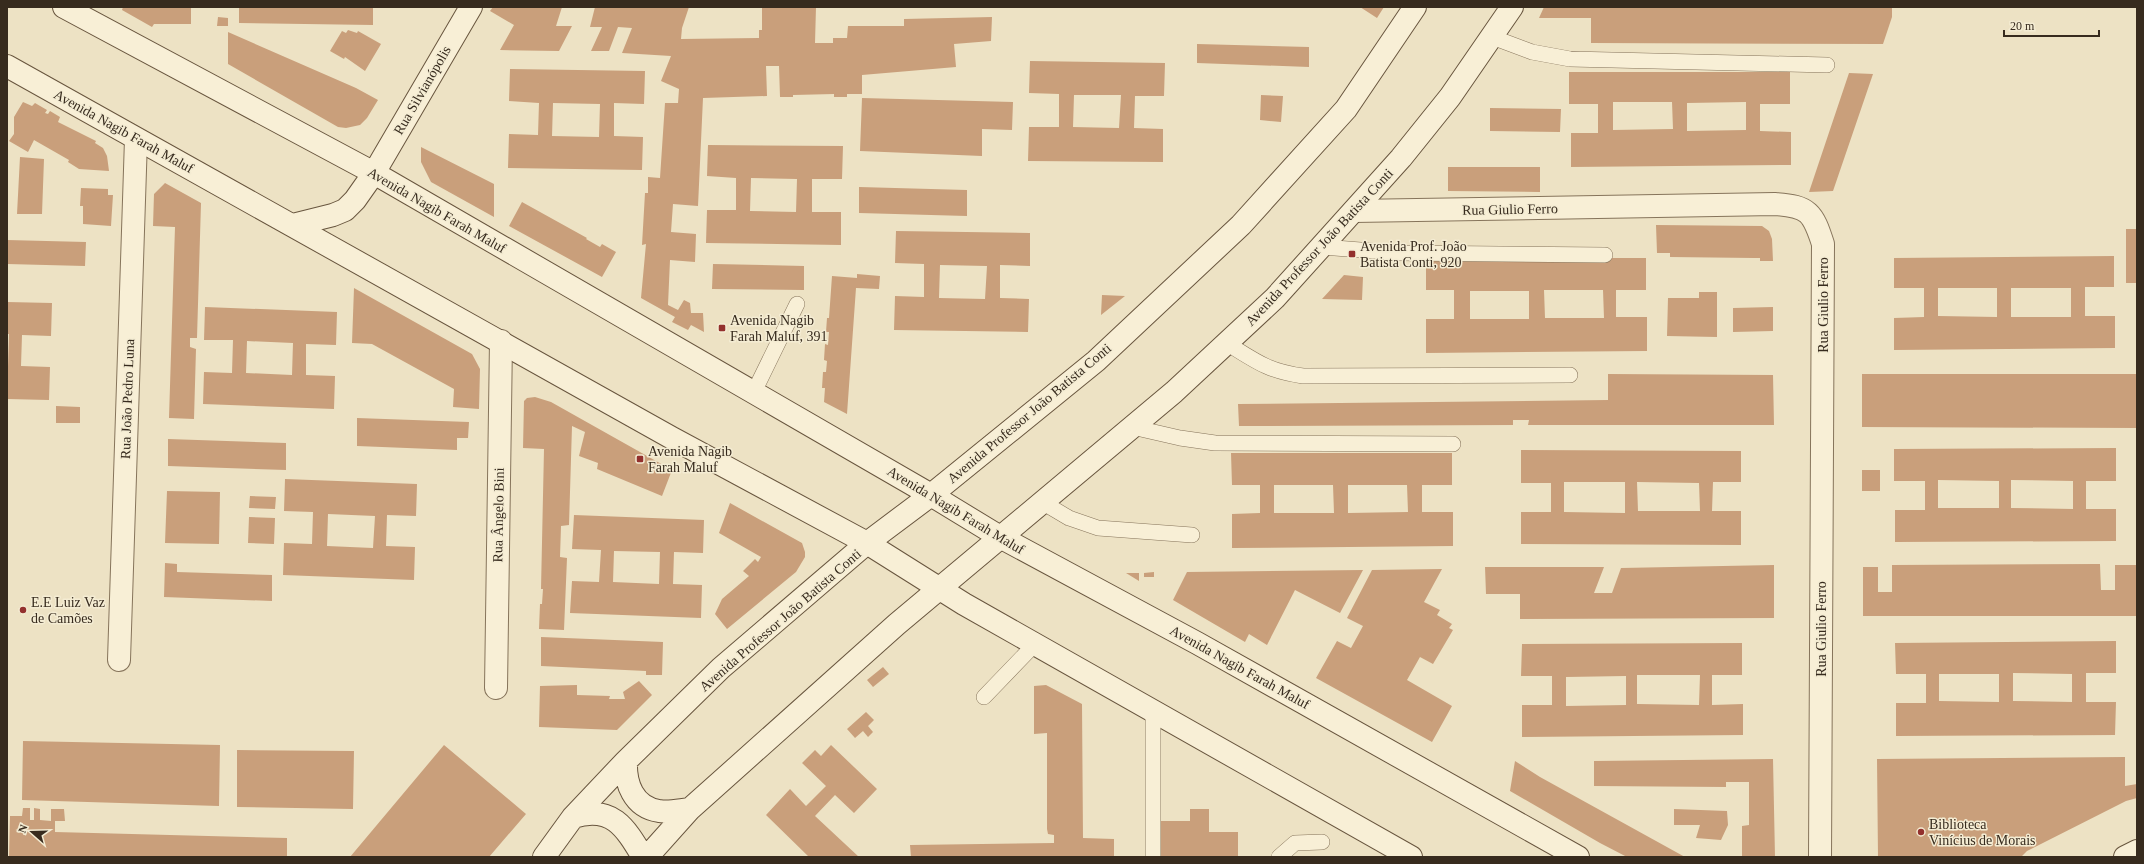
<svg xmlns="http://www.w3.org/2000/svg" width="2144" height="864" viewBox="0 0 2144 864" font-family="Georgia,serif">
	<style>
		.building { fill: #c99f7b; fill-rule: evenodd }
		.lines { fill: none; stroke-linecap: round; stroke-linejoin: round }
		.lane-casing { stroke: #86745b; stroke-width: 16 }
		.street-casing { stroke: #86745b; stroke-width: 24 }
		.secondary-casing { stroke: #68553e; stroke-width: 24 }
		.lane { stroke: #f8efd6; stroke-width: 15 }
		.street { stroke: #f8efd6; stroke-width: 22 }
		.secondary { stroke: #f8efd6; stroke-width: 22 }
		.poi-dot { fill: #93302d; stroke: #f4ecd3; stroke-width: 1.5 }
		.labels { text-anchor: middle; stroke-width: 3; stroke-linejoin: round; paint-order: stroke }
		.street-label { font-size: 14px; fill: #372b1e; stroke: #f4ecd3 }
		.poi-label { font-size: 14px; fill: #372b1e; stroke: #f4ecd3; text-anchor: start }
	</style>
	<rect width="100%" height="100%" fill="#ede2c4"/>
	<path class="building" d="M 123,7 L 191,7 L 191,24 L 154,24 L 152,27 L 122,10 Z
		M 239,7 L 373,7 L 373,25 L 239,23 Z
		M 493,7 L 562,7 L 556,26 L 572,26 L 559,51 L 500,50 L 514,25 L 490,11 Z
		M 595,7 L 689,7 L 682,28 L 681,39 L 759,38 L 759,30 L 762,30 L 762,7 L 816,7 L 815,43 L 833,43 L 833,38 L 847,38 L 848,26 L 904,26 L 904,19 L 992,17 L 991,41 L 954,44 L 956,67 L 862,75 L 862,94 L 847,94 L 847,97 L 834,97 L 834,94 L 793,95 L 793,97 L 780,97 L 779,66 L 766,66 L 767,96 L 703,98 L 698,206 L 673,204 L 671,232 L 696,234 L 695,262 L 670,260 L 668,305 L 678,310 L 684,300 L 690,303 L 691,313 L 703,313 L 704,332 L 691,325 L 688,330 L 672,322 L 675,317 L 641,298 L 646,244 L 642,245 L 645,193 L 648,193 L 648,177 L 660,178 L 665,103 L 678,103 L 679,89 L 661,81 L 671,56 L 622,53 L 632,28 L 618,27 L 609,51 L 591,51 L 602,27 L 590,27 Z
		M 1360,7 L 1384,7 L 1377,18 Z
		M 1544,7 L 1892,7 L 1892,17 L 1883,44 L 1591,43 L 1591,18 L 1539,18 Z
		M 218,17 L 228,18 L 228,26 L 217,26 Z
		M 348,30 L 357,33 L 358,31 L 381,44 L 365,71 L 345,57 L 344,59 L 330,51 L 342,31 L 346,33 Z
		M 228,32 L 356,88 L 378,100 L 367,118 L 360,125 L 346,128 L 338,127 L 228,64 Z
		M 1197,44 L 1309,47 L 1309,67 L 1197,63 Z
		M 1030,61 L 1165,63 L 1164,96 L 1135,96 L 1134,128 L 1163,129 L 1163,162 L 1028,161 L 1029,127 L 1059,127 L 1059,94 L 1029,93 ZM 1074,95 L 1121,95 L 1119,128 L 1073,127 Z
		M 510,69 L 645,71 L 644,104 L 614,103 L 614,136 L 643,137 L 642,170 L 508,168 L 509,134 L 538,135 L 539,103 L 509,101 ZM 553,103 L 600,104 L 599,137 L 552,136 Z
		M 1569,72 L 1790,72 L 1790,104 L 1760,104 L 1760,131 L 1791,132 L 1791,165 L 1571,167 L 1571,133 L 1598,133 L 1598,104 L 1569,104 ZM 1613,102 L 1672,102 L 1673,129 L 1613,130 ZM 1746,102 L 1746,130 L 1687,131 L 1687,103 Z
		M 1849,73 L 1873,74 L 1833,191 L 1809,192 Z
		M 1261,95 L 1283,96 L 1281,122 L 1260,120 Z
		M 862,98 L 1013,102 L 1012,130 L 982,129 L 982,156 L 860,151 Z
		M 23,102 L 32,106 L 35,103 L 47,110 L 45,113 L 48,114 L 50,111 L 60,117 L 58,122 L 96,141 L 95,143 L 103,148 L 107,156 L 109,171 L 79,169 L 68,162 L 69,160 L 34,140 L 28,152 L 9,141 L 14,134 L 14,117 Z
		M 1490,108 L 1561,109 L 1560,132 L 1490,131 Z
		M 708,145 L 843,146 L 842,179 L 812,179 L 812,212 L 841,212 L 841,245 L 706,243 L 707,210 L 736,210 L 736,178 L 707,176 ZM 751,178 L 797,179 L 796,212 L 750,211 Z
		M 421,147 L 494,184 L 494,217 L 431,182 L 421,162 Z
		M 20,157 L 44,159 L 42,214 L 17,214 Z
		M 1448,167 L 1540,167 L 1540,192 L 1448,191 Z
		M 165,183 L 201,203 L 197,338 L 190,338 L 190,347 L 196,349 L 194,419 L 169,418 L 175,227 L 153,226 L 154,194 Z
		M 859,187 L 967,190 L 967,216 L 859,213 Z
		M 81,188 L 108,189 L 108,195 L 113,195 L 111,226 L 83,224 L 83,206 L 80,206 Z
		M 522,202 L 587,238 L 586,239 L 600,247 L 602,244 L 616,252 L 602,277 L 509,226 Z
		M 1656,225 L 1762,226 L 1769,231 L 1772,239 L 1773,261 L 1760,261 L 1760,258 L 1754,258 L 1670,257 L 1670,253 L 1657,253 Z
		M 2126,229 L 2137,229 L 2137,283 L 2126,283 Z
		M 896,231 L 1030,233 L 1030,266 L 1000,265 L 1000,298 L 1029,299 L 1028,332 L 894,330 L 895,296 L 924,297 L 924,264 L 895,263 ZM 940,265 L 987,266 L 985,299 L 939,298 Z
		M 7,240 L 86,242 L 85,266 L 7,264 Z
		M 2114,256 L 2114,287 L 2085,287 L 2085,316 L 2115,316 L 2115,348 L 1894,350 L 1894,318 L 1924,317 L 1924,288 L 1894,288 L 1894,258 ZM 1938,288 L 1997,288 L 1997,317 L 1938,316 ZM 2011,288 L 2071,288 L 2071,317 L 2011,317 Z
		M 1426,258 L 1646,258 L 1646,290 L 1616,290 L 1616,317 L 1647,317 L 1647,351 L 1426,353 L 1426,319 L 1454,319 L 1454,290 L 1426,290 ZM 1544,290 L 1603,290 L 1604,318 L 1545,318 ZM 1470,291 L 1529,291 L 1529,319 L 1470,319 Z
		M 713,264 L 804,266 L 804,290 L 712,289 Z
		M 857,274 L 880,276 L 879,289 L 856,288 L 847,414 L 824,402 L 825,388 L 822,388 L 823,372 L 826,372 L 827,361 L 824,360 L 825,344 L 828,345 L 829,332 L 826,332 L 827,318 L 829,318 L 832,276 L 857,278 Z
		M 1344,275 L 1363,277 L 1362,300 L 1322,299 Z
		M 354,288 L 472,354 L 480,369 L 479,409 L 453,407 L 454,389 L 372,344 L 352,343 Z
		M 1699,292 L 1717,292 L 1717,337 L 1667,336 L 1668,298 L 1699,298 Z
		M 1102,295 L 1125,296 L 1101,315 Z
		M 7,302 L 52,303 L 51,336 L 22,335 L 21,366 L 50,367 L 49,400 L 7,399 L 9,334 L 7,334 Z
		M 205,307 L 337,312 L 336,345 L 306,344 L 306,375 L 335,376 L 334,409 L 203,404 L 204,372 L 232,373 L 233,340 L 204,340 ZM 247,341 L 293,343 L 292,375 L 246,373 Z
		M 1773,307 L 1773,331 L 1733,332 L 1733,308 Z
		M 1608,374 L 1773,375 L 1774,425 L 1528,425 L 1529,420 L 1513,420 L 1513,425 L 1239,426 L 1238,404 L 1608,400 Z
		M 1862,374 L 2137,374 L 2137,428 L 1862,427 Z
		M 535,397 L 551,402 L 672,470 L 662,496 L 597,469 L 598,463 L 579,456 L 585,432 L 572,426 L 569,525 L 561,526 L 560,557 L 567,558 L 564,630 L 539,629 L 540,604 L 542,604 L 543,589 L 541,589 L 544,449 L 523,448 L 524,401 L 527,398 Z
		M 56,406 L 80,407 L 80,423 L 56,423 Z
		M 357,418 L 469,422 L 468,438 L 457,438 L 457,450 L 357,446 Z
		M 168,439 L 286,443 L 286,470 L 168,466 Z
		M 2116,448 L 2116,481 L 2086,481 L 2086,509 L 2116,509 L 2116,541 L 1895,542 L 1895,510 L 1925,510 L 1925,481 L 1894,481 L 1894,449 ZM 1938,480 L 1999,481 L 1999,508 L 1938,508 ZM 2011,480 L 2073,481 L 2073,509 L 2011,508 Z
		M 1521,450 L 1741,451 L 1741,482 L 1713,482 L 1712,511 L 1741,511 L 1741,545 L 1521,544 L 1521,512 L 1551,512 L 1551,483 L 1521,483 ZM 1564,482 L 1625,482 L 1625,513 L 1564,512 ZM 1637,482 L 1699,483 L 1700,511 L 1638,511 Z
		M 1231,453 L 1452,453 L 1452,485 L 1422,485 L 1422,512 L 1453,512 L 1453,546 L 1232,548 L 1232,514 L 1260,513 L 1260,485 L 1232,485 ZM 1274,485 L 1333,485 L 1334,513 L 1274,513 ZM 1348,485 L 1407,485 L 1408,512 L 1348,513 Z
		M 1862,470 L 1880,470 L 1880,491 L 1862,491 Z
		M 285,479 L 417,484 L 416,516 L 387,515 L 386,546 L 415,547 L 414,580 L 283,575 L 284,543 L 312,544 L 313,512 L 284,511 ZM 328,514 L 375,516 L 373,548 L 327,546 Z
		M 167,491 L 220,492 L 219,544 L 165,543 Z
		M 250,496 L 276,497 L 275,509 L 249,508 Z
		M 730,503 L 802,543 L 805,552 L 805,557 L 796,572 L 727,629 L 715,614 L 722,599 L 749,576 L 743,571 L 755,559 L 758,562 L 761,557 L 719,533 Z
		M 574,515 L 704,520 L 703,553 L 674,552 L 673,584 L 702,585 L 701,618 L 570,613 L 572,581 L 599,582 L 601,550 L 572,549 ZM 614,551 L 660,552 L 659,584 L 613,582 Z
		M 249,517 L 275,518 L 274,544 L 248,543 Z
		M 165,563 L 177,564 L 177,572 L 272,575 L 272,601 L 164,597 Z
		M 2100,564 L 2101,590 L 2115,590 L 2115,565 L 2137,565 L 2137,616 L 1863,616 L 1863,567 L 1878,567 L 1878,592 L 1892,592 L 1892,565 Z
		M 1774,565 L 1774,618 L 1520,619 L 1520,594 L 1486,594 L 1485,567 L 1604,567 L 1594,593 L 1612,593 L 1621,568 Z
		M 1442,569 L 1424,602 L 1440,610 L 1437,615 L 1452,624 L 1449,628 L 1453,630 L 1433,664 L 1420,657 L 1407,680 L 1452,706 L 1432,742 L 1316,678 L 1337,641 L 1351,648 L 1363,626 L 1347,618 L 1372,570 Z
		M 1363,570 L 1340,613 L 1295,590 L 1267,645 L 1249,634 L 1245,642 L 1173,600 L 1187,572 Z
		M 1154,572 L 1154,577 L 1144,577 L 1144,573 Z
		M 1126,573 L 1139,573 L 1139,581 Z
		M 541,637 L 663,642 L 662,675 L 646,675 L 646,671 L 541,666 Z
		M 2116,641 L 2116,673 L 2086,673 L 2086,702 L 2116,702 L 2115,735 L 1896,736 L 1896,703 L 1926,703 L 1926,674 L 1896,674 L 1895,643 ZM 2013,673 L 2072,674 L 2072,702 L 2013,701 ZM 1939,674 L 1999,674 L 1999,702 L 1939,701 Z
		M 1742,643 L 1742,675 L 1712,675 L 1712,705 L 1743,704 L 1743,735 L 1522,737 L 1522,705 L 1552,705 L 1552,676 L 1521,676 L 1522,644 ZM 1637,675 L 1700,675 L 1699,705 L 1637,704 ZM 1626,676 L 1626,705 L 1566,706 L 1566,677 Z
		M 883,667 L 889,674 L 873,687 L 867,680 Z
		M 639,681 L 652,695 L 617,730 L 539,727 L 540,686 L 577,685 L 577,695 L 610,696 L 609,699 L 625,699 L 623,692 Z
		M 1046,685 L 1082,704 L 1083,838 L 1114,839 L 1114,857 L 911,857 L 910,845 L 1054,843 L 1054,835 L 1048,834 L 1047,829 L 1047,733 L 1034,734 L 1034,686 Z
		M 866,712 L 874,720 L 868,726 L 873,732 L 868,737 L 863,731 L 855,738 L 847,729 Z
		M 23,741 L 220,745 L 219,806 L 22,800 Z
		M 444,745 L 526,814 L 489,857 L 350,857 Z
		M 831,745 L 877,789 L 854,813 L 835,795 L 815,816 L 859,857 L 809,857 L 766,815 L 790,789 L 806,806 L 826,786 L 802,763 L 815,750 L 821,756 Z
		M 237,750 L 354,751 L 353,809 L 237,807 Z
		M 2125,757 L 2125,786 L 2137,784 L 2137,798 L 2126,801 L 2027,851 L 2021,857 L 1878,857 L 1877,759 Z
		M 1773,759 L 1775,857 L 1742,857 L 1742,826 L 1749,825 L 1749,782 L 1726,782 L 1726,787 L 1594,786 L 1594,761 Z
		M 1515,761 L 1540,777 L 1685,857 L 1627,857 L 1600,843 L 1510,791 Z
		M 23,808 L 30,808 L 30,820 L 34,820 L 34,808 L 40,809 L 40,820 L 51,821 L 51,809 L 64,809 L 65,821 L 55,821 L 55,832 L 287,838 L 287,857 L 9,857 L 10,816 L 22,816 Z
		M 1190,809 L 1209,809 L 1209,832 L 1238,832 L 1238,857 L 1160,857 L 1160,821 L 1190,821 Z
		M 1674,809 L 1727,811 L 1728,825 L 1721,840 L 1696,838 L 1700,825 L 1674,825 Z"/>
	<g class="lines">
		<g class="lane-casing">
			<path id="lane" d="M 1492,37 L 1532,52 L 1570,59 L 1827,65
				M 1322,247 L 1399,253 L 1605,255
				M 1228,344 C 1257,362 1268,371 1303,376 L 1570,375
				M 754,392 L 797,304
				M 1132,427 L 1180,438 L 1215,443 L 1453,444
				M 1042,502 L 1069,518 L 1098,528 L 1192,535
				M 984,697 L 1035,644
				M 1153,857 L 1153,711
				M 1279,857 L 1295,843 L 1322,842"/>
		</g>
		<g class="street-casing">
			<path id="street" d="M 1354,211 L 1775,204 C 1809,206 1813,213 1823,244 L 1820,857
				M 119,660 L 136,139
				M 496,688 L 501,341"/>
		</g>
		<g class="secondary-casing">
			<path id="secondary" d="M 64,7 L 374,173 L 931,495 L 1000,537 L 1197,643 L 1578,857
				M 7,66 L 672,438 L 867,543 L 964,604 L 1411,857
				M 293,225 L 333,215 L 345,210 L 355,200 L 374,173 L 471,7
				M 626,761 C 625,783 633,807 659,811 C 668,813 680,810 690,809
				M 573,817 C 612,805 625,827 643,857
				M 544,857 L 573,817 L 626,761 L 721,668 L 867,543 L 931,495 L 1096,361 L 1241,225 L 1346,109 L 1415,7
				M 647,857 L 690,809 L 897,624 L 1174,392 L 1275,298 L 1401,158 L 1450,97 L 1512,7
				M 2125,857 L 2137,851"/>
		</g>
		<use href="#lane" class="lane"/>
		<use href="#street" class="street"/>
		<use href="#secondary" class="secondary"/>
	</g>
	<g class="poi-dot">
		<rect x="1348" y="250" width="8" height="8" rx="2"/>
		<rect x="718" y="324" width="8" height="8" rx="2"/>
		<rect x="636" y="455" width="8" height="8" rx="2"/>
		<circle cx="23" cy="610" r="4"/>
		<circle cx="1921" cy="832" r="4"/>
	</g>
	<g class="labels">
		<g class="street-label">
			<text transform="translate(422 90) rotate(-60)" y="5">Rua Silvianópolis</text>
			<text transform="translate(124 131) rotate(29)" y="5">Avenida Nagib Farah Maluf</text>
			<text transform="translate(1510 209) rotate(-1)" y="5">Rua Giulio Ferro</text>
			<text transform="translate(437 210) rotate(30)" y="5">Avenida Nagib Farah Maluf</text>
			<text transform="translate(1319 247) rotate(-47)" y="5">Avenida Professor João Batista Conti</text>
			<text transform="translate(1823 305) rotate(-90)" y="5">Rua Giulio Ferro</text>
			<text transform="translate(127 399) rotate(-88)" y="5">Rua João Pedro Luna</text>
			<text transform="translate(1029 413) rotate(-40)" y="5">Avenida Professor João Batista Conti</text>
			<text transform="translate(956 510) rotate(31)" y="5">Avenida Nagib Farah Maluf</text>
			<text transform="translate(498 515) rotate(-89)" y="5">Rua Ângelo Bini</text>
			<text transform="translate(780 620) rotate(-41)" y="5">Avenida Professor João Batista Conti</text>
			<text transform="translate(1821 629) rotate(-90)" y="5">Rua Giulio Ferro</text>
			<text transform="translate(1240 667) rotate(29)" y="5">Avenida Nagib Farah Maluf</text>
		</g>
		<g class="poi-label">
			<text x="1360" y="251">Avenida Prof. João<tspan x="1360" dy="16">Batista Conti, 920</tspan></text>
			<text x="730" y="325">Avenida Nagib<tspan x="730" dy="16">Farah Maluf, 391</tspan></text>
			<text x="648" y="456">Avenida Nagib<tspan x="648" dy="16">Farah Maluf</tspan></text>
			<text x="31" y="607">E.E Luiz Vaz<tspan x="31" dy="16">de Camões</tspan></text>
			<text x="1929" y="829">Biblioteca<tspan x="1929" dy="16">Vinícius de Morais</tspan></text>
		</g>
	</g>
	<rect width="2144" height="864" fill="none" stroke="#372b1e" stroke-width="16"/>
	<g transform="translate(32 832) rotate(290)" stroke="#f4ecd3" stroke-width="3" paint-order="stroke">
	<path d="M0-3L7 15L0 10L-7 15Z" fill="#372b1e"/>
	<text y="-6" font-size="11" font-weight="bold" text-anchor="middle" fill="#372b1e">N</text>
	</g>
	<path d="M2004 30v6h95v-6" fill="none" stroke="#372b1e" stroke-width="2"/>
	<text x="2010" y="30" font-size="12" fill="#372b1e" stroke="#f4ecd3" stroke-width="3" paint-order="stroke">20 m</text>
</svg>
